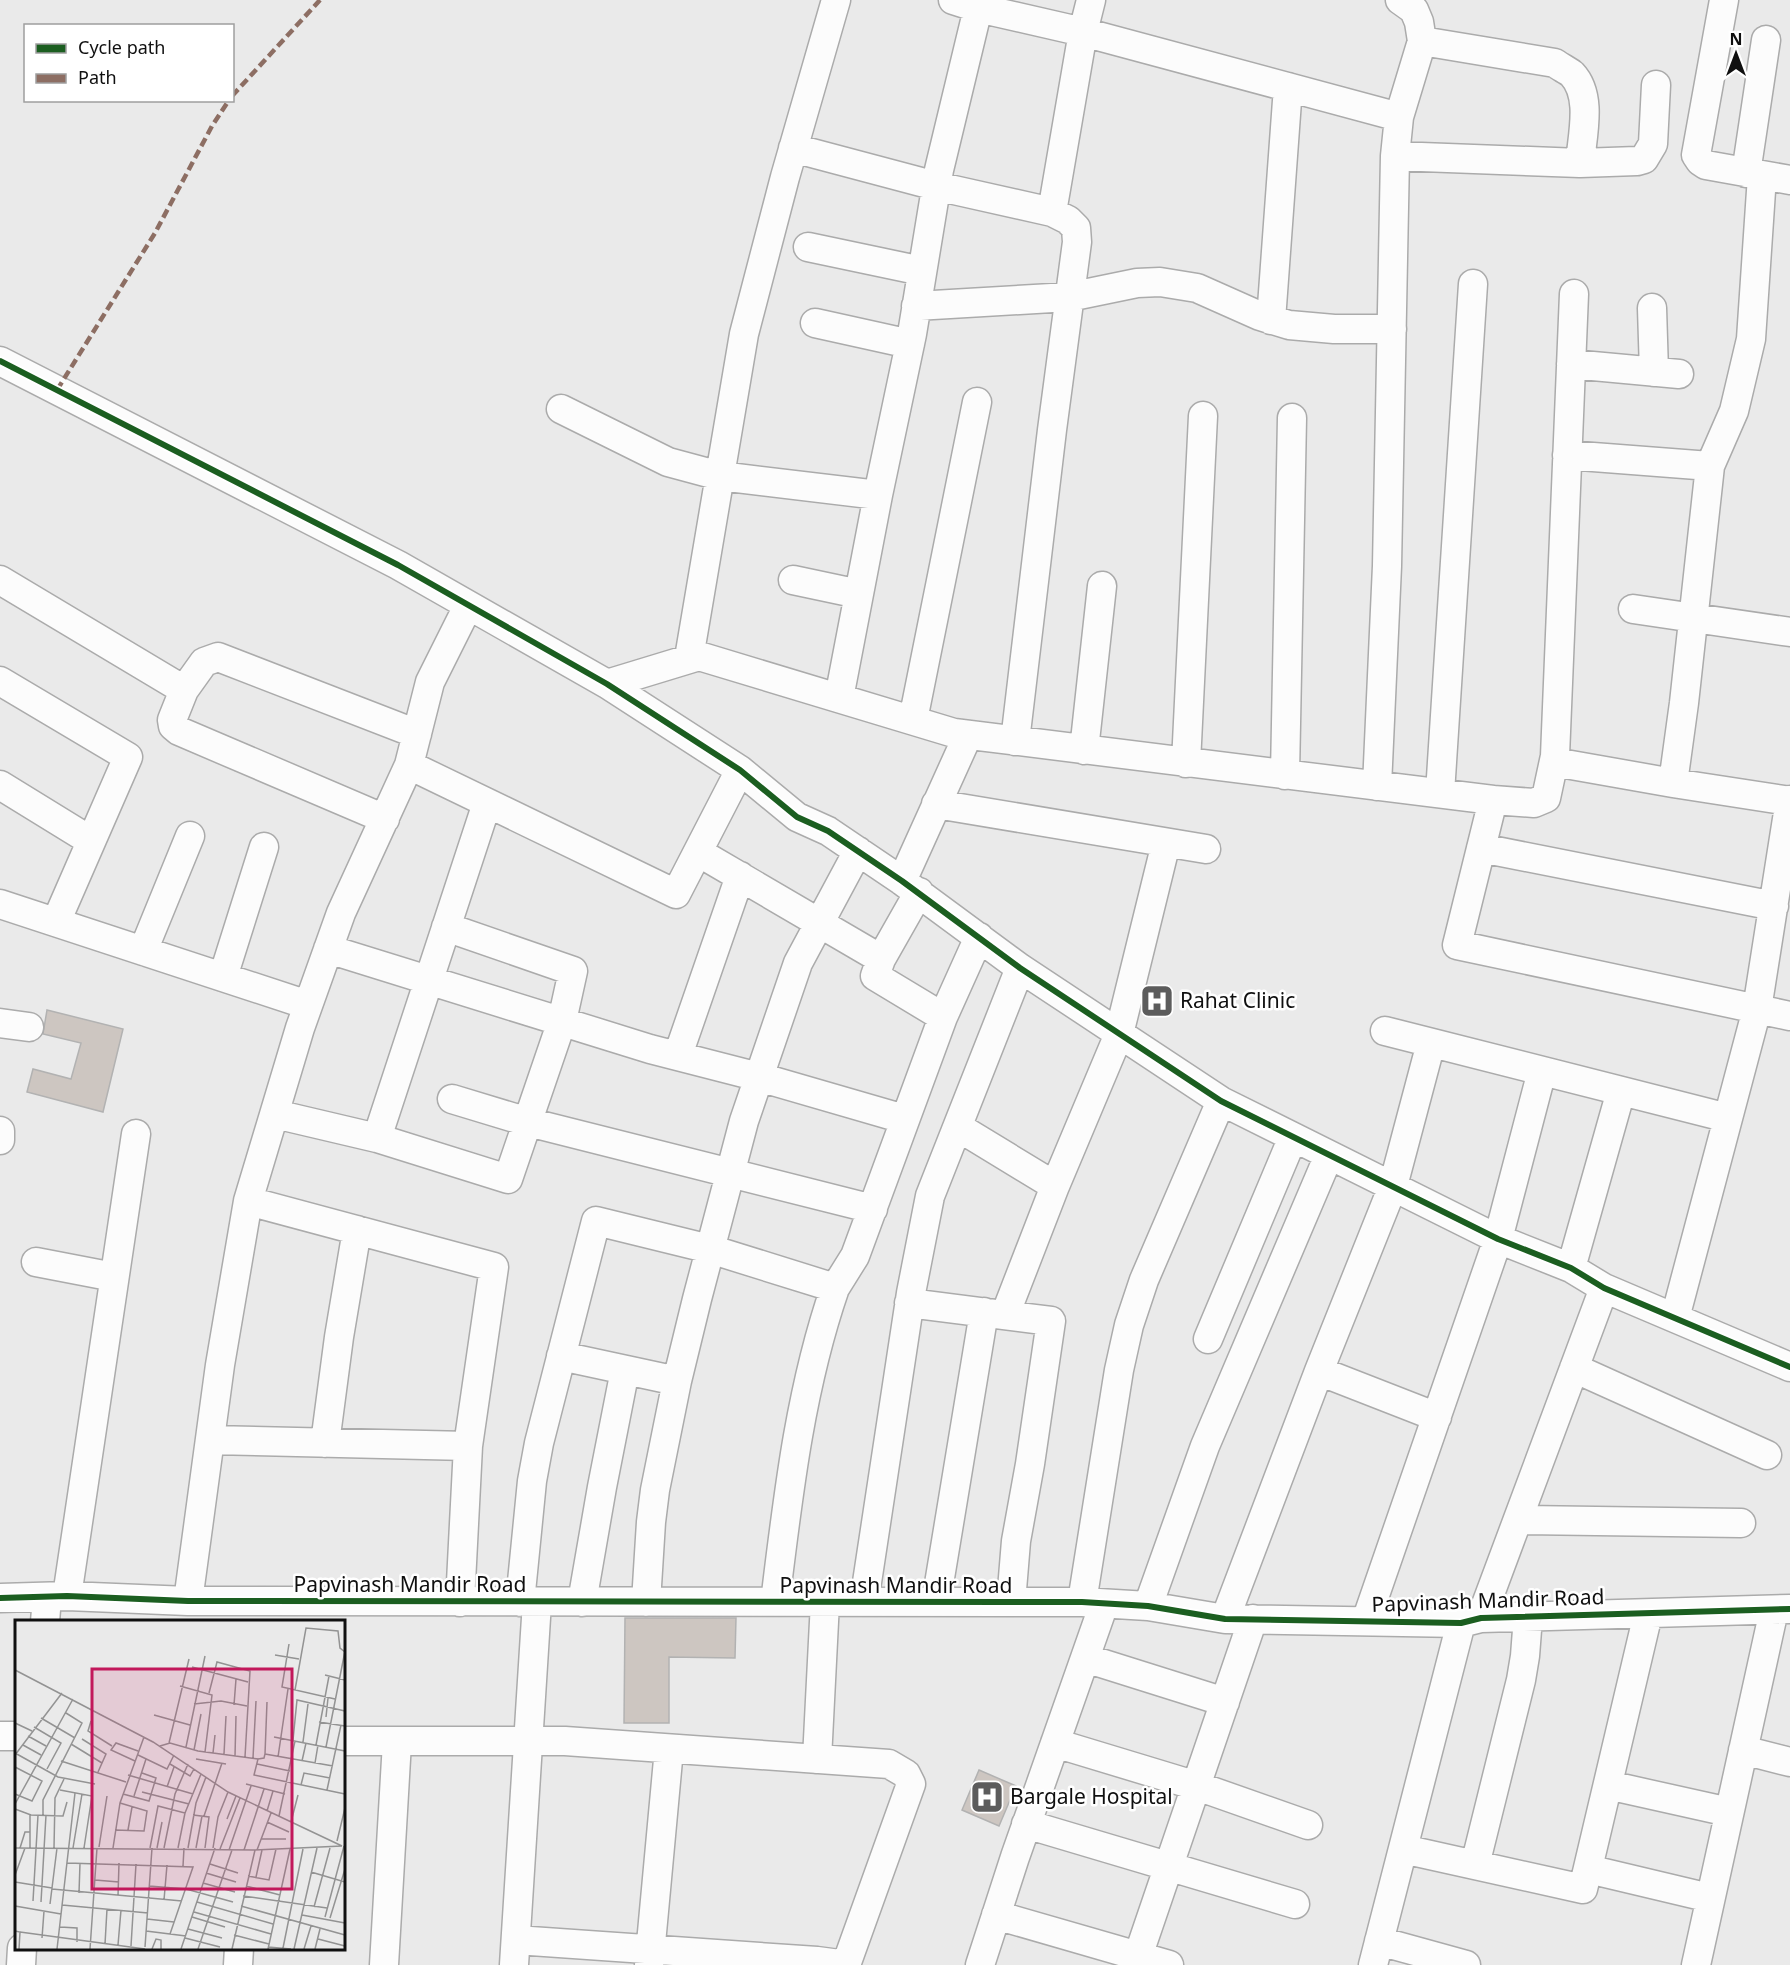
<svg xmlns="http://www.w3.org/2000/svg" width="1790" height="1965" viewBox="0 0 1790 1965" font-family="'Noto Sans',sans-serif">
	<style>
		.building { fill: #cdc6c1; stroke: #b2b2b2; stroke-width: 1.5 }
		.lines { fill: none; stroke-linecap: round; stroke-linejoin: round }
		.minor-casing { stroke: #ababab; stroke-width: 31 }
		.minor { stroke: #fcfcfc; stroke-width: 28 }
		.quiet { stroke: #8d6e63; stroke-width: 4.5; stroke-dasharray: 9 4.5; stroke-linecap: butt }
		.cycleway-casing { stroke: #fff; stroke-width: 10 }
		.cycleway { stroke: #1b5e20; stroke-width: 6 }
		.labels { text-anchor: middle; stroke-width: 5; stroke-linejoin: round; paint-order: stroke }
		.poi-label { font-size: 21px; fill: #101010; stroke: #fff; text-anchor: start }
		.street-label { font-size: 21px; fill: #101010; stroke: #fff }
		.inset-road { fill: none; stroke: #939393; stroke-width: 1.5 }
		.view { fill: #c2185b; fill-opacity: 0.15; stroke: #c2185b; stroke-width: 3 }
		.inset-edge { fill: none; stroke: #101010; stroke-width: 3 }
	</style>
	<rect width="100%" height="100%" fill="#eaeaea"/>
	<path class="building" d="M 47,1010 L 123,1029 L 103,1112 L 27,1092 L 33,1069 L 71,1079 L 81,1043 L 43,1034 Z
		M 625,1618 L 736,1618 L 735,1658 L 669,1657 L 669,1723 L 624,1723 Z
		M 979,1770 L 1016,1786 L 999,1826 L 962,1810 Z"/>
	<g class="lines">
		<g class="minor-casing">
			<path id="minor" d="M 953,0 L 978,8 L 1083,32 L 1399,117
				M 1724,0 L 1696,155 L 1700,161 L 1706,165 L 1790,180
				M 1422,41 L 1555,63 C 1560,67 1567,70 1572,74 C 1593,96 1582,136 1580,163
				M 793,148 L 936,186 L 1052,212 L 1068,220 L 1076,228 L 1077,242 L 1052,430 L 1015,741
				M 1395,156 L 1580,163 L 1637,161 L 1644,159 L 1653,144 L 1656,85
				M 1746,173 L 1766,40
				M 1052,212 L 1083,32 L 1091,0
				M 808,247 L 922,271
				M 916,306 L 1069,297 L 1137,283 L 1160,282 L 1197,288 L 1260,316 L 1289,325 L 1334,329 L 1392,329
				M 1652,308 L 1654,372
				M 1271,320 L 1288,87
				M 815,323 L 910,344
				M 0,361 L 398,565 L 607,684 L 740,770 L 797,817 L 828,831 L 902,881 L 1020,968 L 1221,1101 L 1498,1239 L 1571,1268 L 1604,1288 L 1790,1367
				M 1571,364 L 1679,374
				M 561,409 L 668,462 L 720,476 L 878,495
				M 1567,455 L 1710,466
				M 0,580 L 184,690
				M 793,580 L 859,594
				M 1633,609 L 1790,632
				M 689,658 L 744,334 L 785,177 L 836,0
				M 0,681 L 128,757 L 56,922
				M 607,684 L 699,656 L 954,733 L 1493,800 L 1457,945 L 1790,1016
				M 839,698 L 878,495 L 912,334 L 939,170 L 980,0
				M 913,720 L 977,402
				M 1084,750 L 1102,586
				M 1554,762 L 1673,783 L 1790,801
				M 1186,763 L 1203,416
				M 409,765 L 676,894 L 740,770
				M 1285,775 L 1292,418
				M 1673,783 L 1684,703 L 1710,466 L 1734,411 L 1751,339 L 1762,176
				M 0,785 L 91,841
				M 1377,786 L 1387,566 L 1395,156 L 1399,117 L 1422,41 L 1419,22 L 1414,10 L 1400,0
				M 1440,793 L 1473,284
				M 1493,800 L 1534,803 L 1546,798 L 1555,756 L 1574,294
				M 936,804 L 1206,849
				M 385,819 L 179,731 L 173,726 L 172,720 L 184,690 L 204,662 L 218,657 L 417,734
				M 1481,848 L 1774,906
				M 698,852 L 881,959 L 919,892
				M 902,881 L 968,735
				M 0,904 L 308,1005
				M 328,949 L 650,1049 L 759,1077 L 904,1119
				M 143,951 L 190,836
				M 881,959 L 875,976 L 943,1017
				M 223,977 L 264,847
				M 0,1023 L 29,1027
				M 1385,1031 L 1728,1118
				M 678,1055 L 740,876
				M 452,1099 L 528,1122 L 873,1209
				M 275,1114 L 377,1138 L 508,1179 L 562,1021 L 573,971 L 446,927
				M 958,1127 L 1055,1186
				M 0,1131 L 0,1140
				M 377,1138 L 487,803
				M 36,1262 L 114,1277
				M 1571,1268 L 1621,1091
				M 835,1288 L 855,1256 L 943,1017 L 979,937
				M 909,1303 L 1051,1321 L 1030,1464 L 1016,1541 L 1011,1602
				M 1005,1315 L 1055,1186 L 1119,1034 L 1166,843
				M 1675,1318 L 1757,1009 L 1790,800
				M 1208,1339 L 1293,1137
				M 561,1356 L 677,1381
				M 1574,1368 L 1767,1455
				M 1319,1371 L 1437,1417
				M 210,1440 L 468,1446 L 494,1267 L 248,1201
				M 325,1443 L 339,1337 L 357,1230
				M 1518,1520 L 1741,1523
				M 67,1596 L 136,1134
				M 0,1598 L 67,1596 L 188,1601 L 1082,1602 L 1148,1606 L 1225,1619 L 1461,1623 L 1481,1618 L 1790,1609
				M 188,1601 L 220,1365 L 248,1201 L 300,1028 L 341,913 L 409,765 L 430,682 L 468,606
				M 460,1602 L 468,1446
				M 520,1602 L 532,1481 L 539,1443 L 596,1221 L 710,1249 L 835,1288 C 800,1389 788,1496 775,1602
				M 582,1602 L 602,1487 L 625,1370
				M 646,1602 L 651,1522 L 655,1490 L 677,1381 L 697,1299 L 744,1121 L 798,963 L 858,851
				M 864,1602 L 911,1293 L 930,1196 L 1020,968
				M 936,1602 L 984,1312
				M 1082,1602 L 1119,1370 L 1129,1325 L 1144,1280 L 1221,1101
				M 1148,1606 L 1205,1446 L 1329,1155
				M 1481,1618 L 1604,1288
				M 1225,1619 L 1319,1371 L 1393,1186 L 1431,1043
				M 1366,1621 L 1498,1239 L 1542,1071
				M 45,1622 L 47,1597
				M 1085,1658 L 1225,1702
				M 0,1736 L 16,1736
				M 344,1741 L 565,1741 L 889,1764 L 906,1774 L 911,1784 L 846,1965
				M 1055,1743 L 1197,1786 L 1308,1825
				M 1743,1750 L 1790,1762
				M 817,1759 L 825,1602
				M 1608,1785 L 1729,1812
				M 1026,1824 L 1295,1904
				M 1403,1849 L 1583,1889 L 1648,1614
				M 1475,1865 L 1521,1680 L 1525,1656 L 1528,1617
				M 1588,1869 L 1710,1898
				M 996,1915 L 1169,1965
				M 516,1940 L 817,1961 L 847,1965
				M 1379,1941 L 1466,1965
				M 21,1965 L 22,1948
				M 238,1965 L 239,1948
				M 384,1965 L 397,1742
				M 514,1965 L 537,1602
				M 649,1965 L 669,1749
				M 980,1965 L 1015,1857 L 1104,1604
				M 1135,1965 L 1253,1619
				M 1373,1965 L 1461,1623
				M 1696,1965 L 1774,1610"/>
		</g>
		<use href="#minor" class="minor"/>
		<path class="quiet" d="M 232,96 L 320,0
			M 57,390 L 155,233 L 212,126 L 229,100"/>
		<g class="cycleway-casing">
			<path id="cycleway" d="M 0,361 L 398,565 L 607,684 L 740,770 L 797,817 L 828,831 L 902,881 L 1020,968 L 1221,1101 L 1498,1239 L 1571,1268 L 1604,1288 L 1790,1367
				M 0,1598 L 67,1596 L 188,1601 L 1082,1602 L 1148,1606 L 1225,1619 L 1461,1623 L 1481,1618 L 1790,1609"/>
		</g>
		<use href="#cycleway" class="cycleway"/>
	</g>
	<defs>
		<g id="hospital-square" transform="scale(1.725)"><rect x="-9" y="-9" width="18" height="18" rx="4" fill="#5c5c5c" stroke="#fff"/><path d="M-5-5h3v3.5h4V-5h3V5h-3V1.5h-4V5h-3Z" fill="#fff"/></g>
	</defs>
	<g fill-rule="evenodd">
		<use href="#hospital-square" x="1157" y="1001"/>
		<use href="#hospital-square" x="987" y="1797"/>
	</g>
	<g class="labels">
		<g class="poi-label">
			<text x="1180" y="1008">Rahat Clinic</text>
			<text x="1010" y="1804">Bargale Hospital</text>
		</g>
		<g class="street-label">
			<text x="410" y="1592">Papvinash Mandir Road</text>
			<text x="896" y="1593">Papvinash Mandir Road</text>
			<text transform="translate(1488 1601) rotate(-2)" y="7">Papvinash Mandir Road</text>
		</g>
	</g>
	<g transform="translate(15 1620)">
		<rect width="330" height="330" fill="#eaeaea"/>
		<path class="inset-road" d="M 274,24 L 267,67 L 320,79M 260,35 L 284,39M 177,47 L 233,62M 0,50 L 138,122 L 213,172 L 327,226M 310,55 L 330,60M 165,66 L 197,75 L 190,132M 280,70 L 291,8 L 323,11 L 325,28 L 330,32M 194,73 L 202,42 L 235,51 L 230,137M 179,84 L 206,81 L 232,86M 219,85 L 221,59M 139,95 L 175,105M 311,97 L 313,78M 26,98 L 60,118M 76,101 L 73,111 L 97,126M 304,102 L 330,106M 0,103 L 17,111M 19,107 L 46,123 L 32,149M 13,116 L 31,126M 259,117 L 330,131M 67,119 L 91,134 L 83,152M 278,120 L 282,80 L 330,91M 288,122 L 293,84M 154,123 L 174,39M 56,124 L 87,143M 8,125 L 26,135M 301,125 L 314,56M 145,126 L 155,123 L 183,131 L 243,139 L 239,155 L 330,174M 171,127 L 190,36M 311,127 L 330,31M 179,130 L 186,94M 0,133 L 43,157 L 80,164M 198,133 L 200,115M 209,134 L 211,96M 250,134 L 318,146M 0,135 L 47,73M 123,135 L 152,149 L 159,135M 220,136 L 221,96M 263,137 L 273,69M 238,138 L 241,81M 181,139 L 211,144M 243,139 L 249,138 L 250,134 L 252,82M 46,141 L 111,162M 120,141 L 96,130 L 101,123 L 123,131M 287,141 L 291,123M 300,143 L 303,125M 155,144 L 175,156 L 179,149M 242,144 L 275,151M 0,147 L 27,161 L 17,181 L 0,174M 113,155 L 178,174M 231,164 L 270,174M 286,165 L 289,153 L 315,158M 152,167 L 159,147M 45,170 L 77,176 L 69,228M 312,170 L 326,105M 127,172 L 174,184M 108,174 L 134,181 L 141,158 L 127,153M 119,176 L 131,139M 0,184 L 58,79M 0,189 L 16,195 L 48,196 L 52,182M 252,191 L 258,171M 170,193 L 186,154M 28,195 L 28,180 L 67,103 L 51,93M 178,195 L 194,197 L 190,228M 189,196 L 207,143M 264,196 L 280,121M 212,199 L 221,176M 252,202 L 274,212M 276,202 L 283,175M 100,210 L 129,211 L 132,191 L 105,183M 113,210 L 117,187M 246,219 L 271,219M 322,221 L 330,188M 84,227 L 92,176M 0,228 L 240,230 L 327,226M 5,228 L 10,212 L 15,212M 15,228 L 15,195M 39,228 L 40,178 L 49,159M 58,228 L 67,174M 98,228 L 105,183 L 129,117M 135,228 L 143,186 L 170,193 L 163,228M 142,228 L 147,202M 149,228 L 160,174 L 173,144M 173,228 L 181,183 L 191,157M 181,228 L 187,196M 198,228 L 203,197 L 213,172M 205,229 L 225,178M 214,230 L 236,166M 229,230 L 249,169M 242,230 L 256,193M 52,243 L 178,247 L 155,314M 195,244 L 223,253M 168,246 L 169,228M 296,252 L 330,262M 191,253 L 221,262M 0,255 L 10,228M 233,256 L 254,260 L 261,229M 241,257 L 247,230M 80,260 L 104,262M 0,262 L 37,268M 188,263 L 220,272M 134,266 L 171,269 L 218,282M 231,266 L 265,275M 37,269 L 167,281M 64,273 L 65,243M 103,276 L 104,243M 228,276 L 312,288M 149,280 L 152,245M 18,281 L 23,195M 26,282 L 31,195M 182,282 L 258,304M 35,284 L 42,228M 47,285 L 133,293M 0,286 L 46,294M 226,286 L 330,315M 299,287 L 315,228M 179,292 L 256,314M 287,295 L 330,303M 177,297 L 210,307M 310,297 L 329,226M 315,298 L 330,249M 132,299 L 159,302M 45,307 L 62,308 L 62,322M 173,309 L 207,318M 0,311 L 5,312 L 4,329M 131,311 L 171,316M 5,312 L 130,329M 219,315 L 254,324M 27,318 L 29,291M 170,318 L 205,327M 303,319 L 330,326M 90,324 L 92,289M 103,325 L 106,290M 116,326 L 121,244M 130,327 L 137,228M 253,327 L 276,329M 268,328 L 288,229M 42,329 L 60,173M 75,329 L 82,228M 137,329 L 141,319 L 146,320 L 146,329M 166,329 L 200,228M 183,329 L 217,230M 217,329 L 240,230M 253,329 L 275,229M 279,329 L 302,228M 289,329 L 296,306M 300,329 L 305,309"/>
		<path class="view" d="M 77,49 L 277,49 L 277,269 L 77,269 Z"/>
		<rect width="330" height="330" class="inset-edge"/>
	</g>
	<rect x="24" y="24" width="210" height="78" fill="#ffffff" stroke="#9f9f9f" stroke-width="1.5"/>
	<rect x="36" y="44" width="30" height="9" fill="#1b5e20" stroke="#9f9f9f" stroke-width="1.5"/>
	<text x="78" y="54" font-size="18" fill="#101010">Cycle path</text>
	<rect x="36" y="74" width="30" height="9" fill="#8d6e63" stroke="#9f9f9f" stroke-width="1.5"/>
	<text x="78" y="84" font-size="18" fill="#101010">Path</text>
	<g transform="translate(1736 54)" stroke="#ffffff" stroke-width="4.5" paint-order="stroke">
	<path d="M0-4.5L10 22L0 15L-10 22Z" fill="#101010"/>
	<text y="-9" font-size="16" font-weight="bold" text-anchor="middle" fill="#101010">N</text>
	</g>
</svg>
